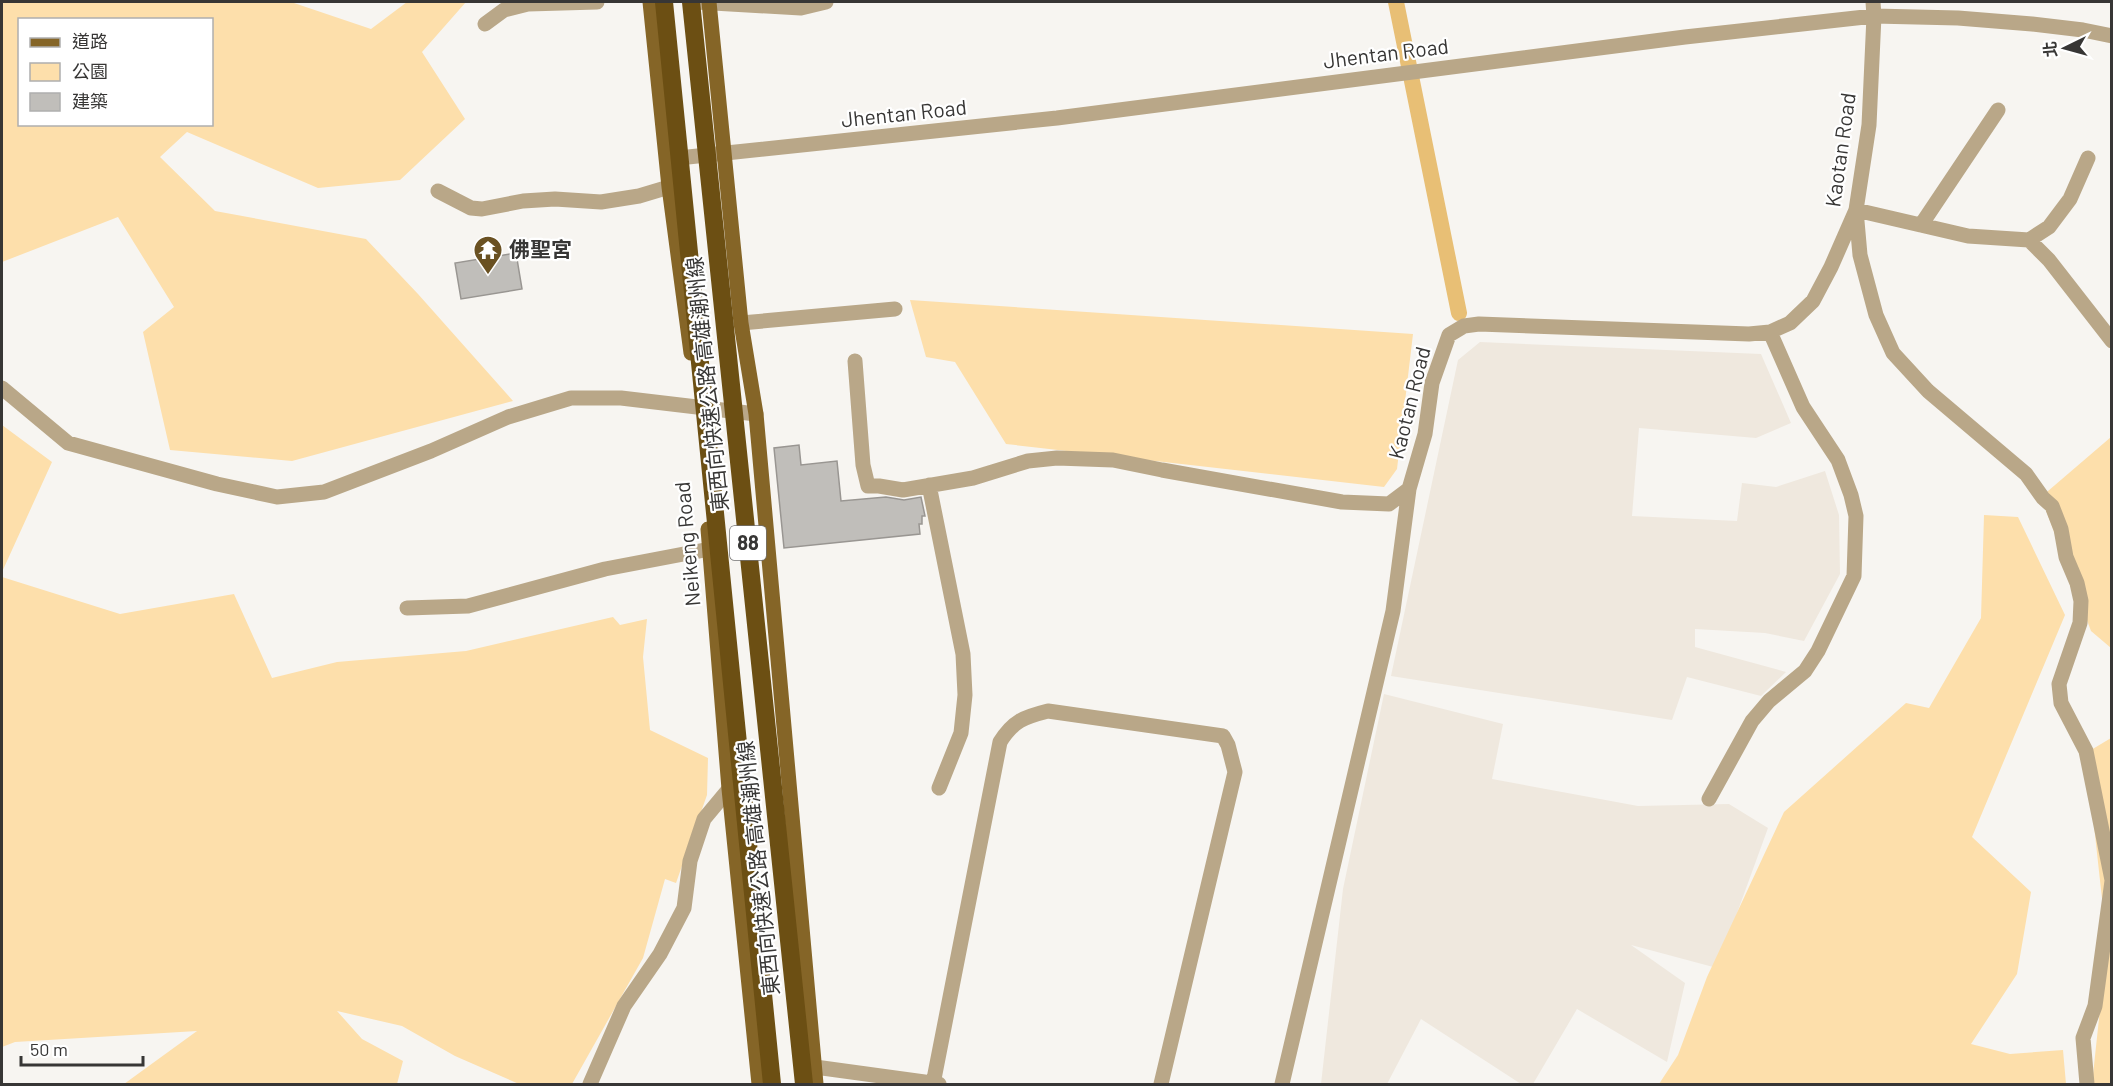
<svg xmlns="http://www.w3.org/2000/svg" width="2113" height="1086" viewBox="0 0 2113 1086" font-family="Barlow,'Noto Sans TC',sans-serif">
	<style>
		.built { fill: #efe8de }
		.green { fill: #fddfab; fill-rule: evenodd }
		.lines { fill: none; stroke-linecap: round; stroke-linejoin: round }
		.canal { stroke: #e8bf75; stroke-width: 16 }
		.building { fill: #c0beba; stroke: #999692; stroke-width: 1.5 }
		.minor { stroke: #b9a788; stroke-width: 15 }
		.major { stroke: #856527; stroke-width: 15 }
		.highway-bridge { stroke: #6c4f13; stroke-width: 18 }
		.labels { text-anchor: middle; stroke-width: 4.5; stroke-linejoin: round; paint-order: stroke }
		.shield { fill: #fff; stroke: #737272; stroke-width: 1.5 }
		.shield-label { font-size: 20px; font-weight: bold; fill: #373635 }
		.street-label { font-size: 21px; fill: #373635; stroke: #fff }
		.poi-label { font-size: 21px; font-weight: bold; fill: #373635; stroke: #fff; text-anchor: start }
	</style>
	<rect width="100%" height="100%" fill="#f7f5f1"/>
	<path class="built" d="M 1480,342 L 1761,354 L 1791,423 L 1756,438 L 1639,428 L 1632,516 L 1737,521 L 1742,483 L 1776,487 L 1825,471 L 1839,515 L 1840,574 L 1804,641 L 1765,633 L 1695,629 L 1695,647 L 1786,672 L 1761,696 L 1687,677 L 1672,720 L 1391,676 L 1458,360 Z
		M 1384,694 L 1503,724 L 1492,779 L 1638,806 L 1729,804 L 1768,828 L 1717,968 L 1631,945 L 1685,983 L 1667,1062 L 1577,1009 L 1533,1084 L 1521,1084 L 1421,1019 L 1387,1084 L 1321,1084 L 1343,889 Z"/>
	<path class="green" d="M 2,2 L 291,2 L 371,29 L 407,2 L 466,2 L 422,52 L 465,119 L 400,180 L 318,188 L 187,132 L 160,157 L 215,211 L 366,239 L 418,294 L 513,401 L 292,461 L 170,450 L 143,332 L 174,307 L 118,217 L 2,262 ZM 20,20 L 212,20 L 212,124 L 20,124 Z
		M 910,300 L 1413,334 L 1397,469 L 1384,487 L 1006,444 L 955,362 L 926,357 Z
		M 2,425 L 52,462 L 2,572 Z
		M 2111,437 L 2111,648 L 2091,631 L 2041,497 Z
		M 1984,515 L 2018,517 L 2065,615 L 1972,837 L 2031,892 L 2017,974 L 1971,1044 L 2010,1054 L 2063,1050 L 2066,1084 L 1659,1084 L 1678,1055 L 1707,977 L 1784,812 L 1906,703 L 1929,708 L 1981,618 Z
		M 2,577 L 120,614 L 234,594 L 272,678 L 337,662 L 466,651 L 613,617 L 620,625 L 647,619 L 643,657 L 650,730 L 708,758 L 707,795 L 676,883 L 665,879 L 643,958 L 572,1084 L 519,1084 L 455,1056 L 402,1026 L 337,1011 L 362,1039 L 403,1061 L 397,1084 L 124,1084 L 197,1031 L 15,1042 L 2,1047 Z
		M 2111,738 L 2111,1084 L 2092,1084 L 2107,944 L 2086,753 Z"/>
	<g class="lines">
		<path class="canal" d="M 1396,2 L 1459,313"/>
	</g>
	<path class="building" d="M 516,253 L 522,289 L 461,299 L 455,263 Z
		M 799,445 L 801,465 L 837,461 L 841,501 L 886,497 L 904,500 L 921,497 L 925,516 L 922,516 L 922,524 L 919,524 L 920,534 L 784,548 L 774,448 Z"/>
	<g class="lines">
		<path class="minor" d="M 696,2 L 801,8 L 826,2
			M 485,24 L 504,10 L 528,4 L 597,2
			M 669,159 L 1057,118 L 1685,37 L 1874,16 L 1958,18 L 2032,24 L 2083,30 L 2112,36
			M 438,191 L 471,208 L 482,209 L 523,201 L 555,199 L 601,202 L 639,196 L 669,187
			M 1921,225 L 1998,110
			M 2029,240 L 2049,227 L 2070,199 L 2088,158
			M 741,323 L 895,309
			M 2112,341 L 2049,260 L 2029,240 L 1968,236 L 1856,210 L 1860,255 L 1876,315 L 1893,353 L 1928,391 L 2026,474 L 2043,498 L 2052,506 L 2061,529 L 2066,557 L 2077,583 L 2081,601 L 2080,623 L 2059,684 L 2061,703 L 2086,751 L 2112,880
			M 855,361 L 863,465 L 868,486 L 879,486 L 903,490 L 973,478 L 1028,461 L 1057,458 L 1113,460 L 1162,470 L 1342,502 L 1389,504 L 1409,489 L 1425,434 L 1432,383 L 1449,335 L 1464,326 L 1479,324 L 1749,334 L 1770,332 L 1790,323 L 1813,301 L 1831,267 L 1856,210 L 1869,125 L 1874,16 L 1873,2
			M 2,388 L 68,443 L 217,484 L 277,497 L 324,492 L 431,451 L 508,417 L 571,398 L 621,398 L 756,414
			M 929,485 L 963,654 L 965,695 L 961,733 L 939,788
			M 407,608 L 468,606 L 605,569 L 710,549
			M 1709,799 L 1752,721 L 1769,701 L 1805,671 L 1818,651 L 1854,576 L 1856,516 L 1851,495 L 1838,460 L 1803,407 L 1770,332
			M 815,1067 L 939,1084
			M 590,1084 L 624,1006 L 660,954 L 684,908 L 690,861 L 704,819 L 729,789
			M 933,1084 L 1000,742 C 1013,721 1024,717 1048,711 L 1223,736 L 1228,745 L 1235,772 L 1161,1084
			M 1282,1084 L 1393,611 L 1409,489
			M 2087,1084 L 2083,1038 L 2095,1006 L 2112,881"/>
		<path class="major" d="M 650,2 L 669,187 L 691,353
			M 709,2 L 741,323 L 756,414 L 816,1084
			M 708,529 L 729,789 L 759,1084"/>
		<path class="highway-bridge" d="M 664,2 L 772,1084
			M 691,2 L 804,1084"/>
	</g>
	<defs>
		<g id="temple-pin" transform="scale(1.5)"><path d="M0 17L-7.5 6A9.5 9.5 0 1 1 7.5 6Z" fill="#6a5122" stroke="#fff"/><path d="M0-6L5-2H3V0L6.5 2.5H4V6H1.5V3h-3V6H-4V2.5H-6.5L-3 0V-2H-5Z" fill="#fff"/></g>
	</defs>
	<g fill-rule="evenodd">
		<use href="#temple-pin" x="488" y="250"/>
	</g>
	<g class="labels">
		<rect class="shield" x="730" y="526" width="36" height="34" rx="4.5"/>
		<g class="shield-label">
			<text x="748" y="550">88</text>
		</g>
		<g class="street-label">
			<text transform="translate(1386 54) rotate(-7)" y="7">Jhentan Road</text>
			<text transform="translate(904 114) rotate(-6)" y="7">Jhentan Road</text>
			<text transform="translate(1841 150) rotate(-82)" y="7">Kaotan Road</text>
			<text transform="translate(708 384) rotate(-96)" y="7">東西向快速公路 高雄潮州線</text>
			<text transform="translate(1410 403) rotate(-76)" y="7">Kaotan Road</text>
			<text transform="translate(688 544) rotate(-95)" y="7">Neikeng Road</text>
			<text transform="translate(759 868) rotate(-96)" y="7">東西向快速公路 高雄潮州線</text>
		</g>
		<g class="poi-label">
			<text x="509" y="257">佛聖宮</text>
		</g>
	</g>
	<rect width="2113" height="1086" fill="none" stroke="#373635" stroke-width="6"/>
	<rect x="18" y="18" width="195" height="108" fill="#ffffff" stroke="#afafae" stroke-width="1.5"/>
	<rect x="30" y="38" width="30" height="9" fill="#856527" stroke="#afafae" stroke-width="1.5"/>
	<text x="72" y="48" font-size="18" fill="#373635">道路</text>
	<rect x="30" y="63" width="30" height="18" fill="#fddfab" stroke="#afafae" stroke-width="1.5"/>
	<text x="72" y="78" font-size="18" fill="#373635">公園</text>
	<rect x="30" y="93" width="30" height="18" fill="#c0beba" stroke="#afafae" stroke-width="1.5"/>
	<text x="72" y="108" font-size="18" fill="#373635">建築</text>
	<g transform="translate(2065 48) rotate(265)" stroke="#ffffff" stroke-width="4.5" paint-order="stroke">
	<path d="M0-4.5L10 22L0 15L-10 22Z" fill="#373635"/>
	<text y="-9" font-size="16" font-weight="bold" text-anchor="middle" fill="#373635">北</text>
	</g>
	<path d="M21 1056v9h122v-9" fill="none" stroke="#373635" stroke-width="3"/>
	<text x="30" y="1056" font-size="18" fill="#373635" stroke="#ffffff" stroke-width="4.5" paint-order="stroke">50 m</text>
</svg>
